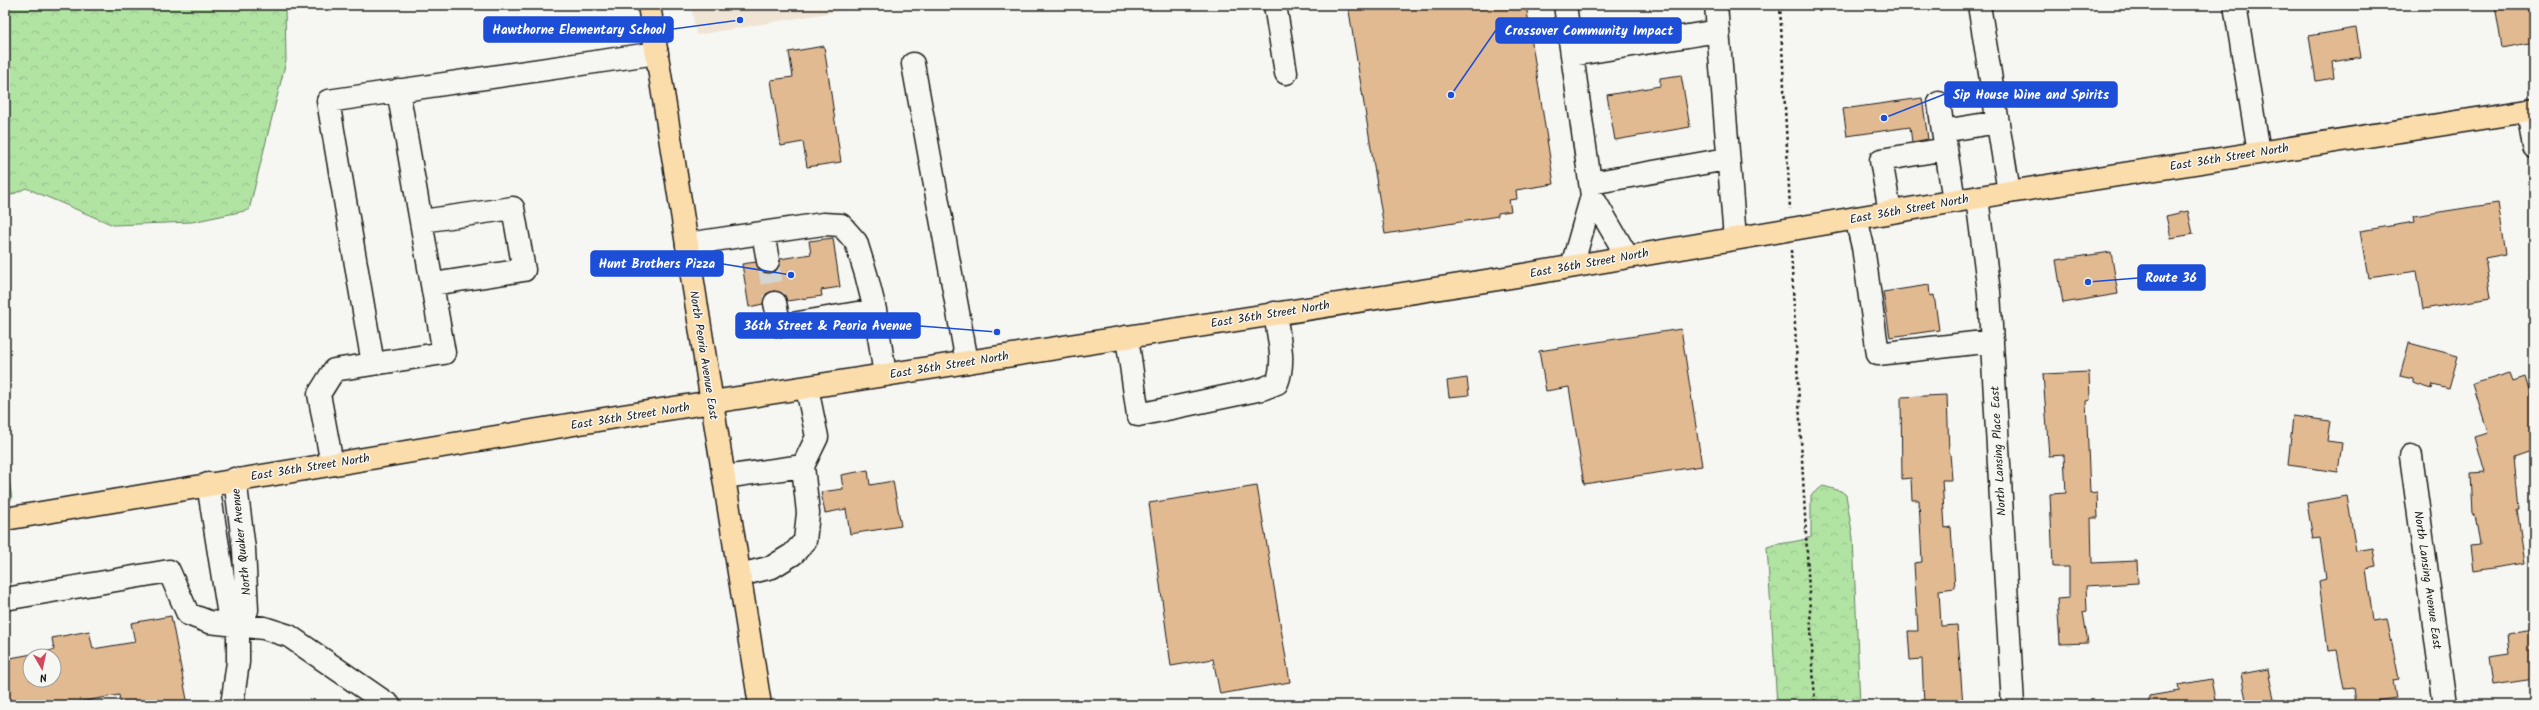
<svg xmlns="http://www.w3.org/2000/svg" width="2539" height="710" viewBox="0 0 2539 710" font-family="Kalam,sans-serif">
	<style>
		.built { fill: #f0e4d5 }
		.forest { fill: url(#forest-crowns); stroke: #668060 }
		.building { fill: #e1ba92; stroke: #1c1c1c; fill-rule: evenodd }
		.lines { fill: none; stroke-linecap: round; stroke-linejoin: round }
		.minor-tunnel { stroke: #d5d5d2; stroke-width: 22; stroke-dasharray: 22 11; stroke-linecap: butt }
		.minor-casing { stroke: #1c1c1c; stroke-width: 25 }
		.major-casing { stroke: #1c1c1c; stroke-width: 25 }
		.path { stroke: #1c1c1c; stroke-width: 2.5; stroke-dasharray: 3 3; stroke-linecap: butt }
		.minor { stroke: #f6f6f2; stroke-width: 22 }
		.major { stroke: #fbddab; stroke-width: 22 }
		.labels { text-anchor: middle; stroke-width: 3; stroke-linejoin: round; paint-order: stroke }
		.street-label { font-size: 12px; fill: #1c1c1c; stroke: #f6f6f2 }
		.leader { fill: none; stroke: #1d4ed8; stroke-width: 1.5 }
		.callout-dot { fill: #1d4ed8; stroke: #f6f6f2; stroke-width: 1.5 }
		.callout { fill: #1d4ed8; stroke: #1d4ed8; stroke-width: 1.5 }
		.callout-label { font-size: 13px; text-anchor: middle; font-weight: bold; fill: #fff }
	</style>
	<defs>
		<pattern id="forest-crowns" width="20" height="18" patternUnits="userSpaceOnUse"><rect width="20" height="18" fill="#b1e3a3"/><path d="M2 6a3 3 0 1 1 6 0M12 15a3 3 0 1 1 6 0" fill="none" stroke="#98c28c"/></pattern>
	</defs>
	<rect width="100%" height="100%" fill="#f6f6f2"/>
	<filter id="ink" filterUnits="userSpaceOnUse"><feTurbulence type="fractalNoise" baseFrequency=".025" numOctaves="2"/><feDisplacementMap in="SourceGraphic" scale="8" xChannelSelector="R" yChannelSelector="G"/><feConvolveMatrix kernelMatrix="1 2 1 2 8 2 1 2 1" color-interpolation-filters="sRGB"/></filter>
	<g filter="url(#ink)">
		<path class="built" d="M 691,5 L 876,5 L 696,35 Z"/>
		<path class="forest" d="M 5,5 L 285,5 L 286,61 L 249,210 L 192,222 L 113,225 L 26,188 L 5,198 Z
			M 5,456 L 12,499 L 5,500 Z
			M 1823,486 L 1841,491 L 1846,495 L 1853,538 L 1860,705 L 1777,705 L 1767,547 C 1782,542 1796,543 1811,537 L 1811,495 Z"/>
		<path class="building" d="M 1348,5 L 1526,5 L 1554,184 L 1516,190 L 1517,199 L 1509,200 L 1511,211 L 1498,213 L 1498,216 L 1385,234 Z
			M 2495,5 L 2534,5 L 2534,42 L 2502,48 Z
			M 2356,28 L 2361,57 L 2332,62 L 2334,78 L 2316,81 L 2309,36 Z
			M 824,46 L 841,162 L 807,167 L 803,142 L 781,146 L 771,80 L 793,77 L 789,52 Z
			M 1681,75 L 1690,127 L 1615,140 L 1607,95 L 1660,86 L 1660,78 Z
			M 1922,98 L 1928,139 L 1912,142 L 1910,127 L 1847,136 L 1843,109 Z
			M 2498,203 L 2506,254 L 2485,258 L 2491,298 L 2423,309 L 2417,271 L 2368,278 L 2360,231 L 2415,222 L 2414,216 Z
			M 2188,211 L 2193,234 L 2171,238 L 2166,216 Z
			M 833,238 L 840,287 L 821,290 L 822,296 L 787,301 L 784,294 L 773,291 L 766,294 L 763,304 L 749,307 L 742,264 L 756,262 L 759,269 L 771,273 L 780,266 L 780,259 L 811,254 L 809,241 Z
			M 2111,252 L 2118,294 L 2063,303 L 2056,260 Z
			M 1929,285 L 1930,296 L 1934,295 L 1939,330 L 1890,337 L 1883,292 Z
			M 1681,329 L 1702,466 L 1584,484 L 1569,387 L 1546,391 L 1539,351 Z
			M 2409,343 L 2458,356 L 2449,389 L 2433,385 L 2432,389 L 2413,383 L 2413,379 L 2400,376 Z
			M 2089,372 L 2090,400 L 2086,401 L 2090,493 L 2097,492 L 2098,518 L 2091,518 L 2092,563 L 2137,561 L 2138,583 L 2086,586 L 2087,611 L 2083,612 L 2088,643 L 2060,644 L 2057,599 L 2069,598 L 2069,567 L 2053,567 L 2050,494 L 2066,493 L 2064,455 L 2049,456 L 2043,374 Z
			M 2510,373 L 2513,381 L 2525,377 L 2534,408 L 2534,451 L 2514,458 L 2519,509 L 2517,509 L 2525,563 L 2474,571 L 2471,546 L 2480,545 L 2475,514 L 2473,514 L 2471,473 L 2485,472 L 2475,437 L 2488,433 L 2473,384 Z
			M 1467,378 L 1469,395 L 1449,397 L 1447,381 Z
			M 1947,395 L 1949,453 L 1950,453 L 1952,480 L 1942,480 L 1945,528 L 1951,527 L 1955,588 L 1939,590 L 1941,626 L 1957,625 L 1963,705 L 1924,705 L 1922,659 L 1910,660 L 1908,631 L 1918,631 L 1914,563 L 1922,562 L 1919,500 L 1912,500 L 1911,478 L 1902,479 L 1901,397 Z
			M 2293,416 L 2330,421 L 2327,441 L 2342,443 L 2338,472 L 2288,465 Z
			M 868,470 L 870,485 L 893,481 L 901,526 L 850,534 L 846,509 L 825,513 L 821,492 L 843,489 L 841,475 Z
			M 1257,486 L 1290,682 L 1220,694 L 1213,659 L 1171,666 L 1149,503 Z
			M 2347,496 L 2356,551 L 2373,548 L 2376,567 L 2366,569 L 2373,621 L 2387,619 L 2399,679 L 2393,680 L 2396,698 L 2355,704 L 2353,688 L 2344,689 L 2337,650 L 2328,651 L 2319,581 L 2326,579 L 2320,538 L 2313,539 L 2307,503 Z
			M 171,616 L 188,705 L 121,705 L 119,695 L 79,702 L 80,705 L 5,705 L 5,659 L 54,650 L 52,638 L 89,631 L 93,649 L 135,642 L 131,623 ZM 30,656 L 54,656 L 54,680 L 30,680 Z
			M 2534,629 L 2534,679 L 2493,685 L 2489,657 L 2509,654 L 2507,633 Z
			M 2268,669 L 2275,705 L 2247,705 L 2241,674 Z
			M 2211,679 L 2216,705 L 2149,705 L 2149,696 L 2179,691 L 2178,685 Z"/>
		<g class="lines">
			<path class="minor-tunnel" d="M 768,261 L 775,303"/>
			<g class="minor-casing">
				<path id="minor" d="M 1275,5 L 1286,73
					M 1565,5 L 1572,55 L 1718,31
					M 1716,5 L 1735,238
					M 1979,5 L 2009,192
					M 2235,5 L 2259,152
					M 913,64 L 967,362
					M 1939,103 L 1943,131
					M 2528,111 L 2534,147
					M 1946,149 L 1943,131 L 1998,122
					M 1591,183 L 1727,159
					M 1592,196 L 1627,256
					M 1977,198 L 1989,292 L 2013,705
					M 1890,212 L 1881,160 L 1946,149 L 1954,201
					M 1856,218 L 1863,247 L 1878,354 L 1992,341
					M 422,221 L 513,208 L 524,270 L 433,284
					M 763,233 L 768,261
					M 687,244 L 823,224 L 841,225 L 856,242 L 866,274 L 875,310 L 885,375
					M 1572,266 L 1592,196 L 1572,55
					M 775,303 L 780,326 L 875,310
					M 1127,337 L 1138,415 L 1262,389 L 1277,383 C 1286,360 1278,337 1275,313
					M 373,364 L 444,353 L 398,90
					M 2411,456 L 2445,705
					M 332,464 L 319,394 L 334,370 L 373,364 L 328,101 L 657,53
					M 724,477 L 803,466
					M 208,484 L 228,609 L 238,626
					M 740,575 L 772,567 L 793,554 L 805,541 L 808,513 L 803,466 L 817,437 L 807,388
					M 5,599 L 169,571 L 188,614 L 209,622 L 264,628 L 289,636 L 389,705
					M 232,705 L 238,662 L 238,626 L 247,610 L 244,549 L 235,479"/>
			</g>
			<g class="major-casing">
				<path id="major" d="M 649,5 L 760,705
					M 5,519 L 616,417 L 1511,277 L 2009,192 L 2534,110"/>
			</g>
			<path class="path" d="M 1780,5 L 1790,209
				M 1791,250 L 1815,705"/>
			<use href="#minor" class="minor"/>
			<use href="#major" class="major"/>
		</g>
	</g>
	<g class="labels">
		<g class="street-label">
			<text transform="translate(2229 157) rotate(-9)" y="4">East 36th Street North</text>
			<text transform="translate(1909 209) rotate(-10)" y="4">East 36th Street North</text>
			<text transform="translate(1589 263) rotate(-10)" y="4">East 36th Street North</text>
			<text transform="translate(1270 314) rotate(-9)" y="4">East 36th Street North</text>
			<text transform="translate(704 355) rotate(81)" y="4">North Peoria Avenue East</text>
			<text transform="translate(949 365) rotate(-9)" y="4">East 36th Street North</text>
			<text transform="translate(630 416) rotate(-9)" y="4">East 36th Street North</text>
			<text transform="translate(1998 451) rotate(-93)" y="4">North Lansing Place East</text>
			<text transform="translate(310 467) rotate(-9)" y="4">East 36th Street North</text>
			<text transform="translate(241 542) rotate(-96)" y="4">North Quaker Avenue</text>
			<text transform="translate(2428 580) rotate(82)" y="4">North Lansing Avenue East</text>
		</g>
	</g>
	<path class="leader" d="M740 20L673 29M1451 95L1496 30M1884 118L1945 94M791 275L723 264M2088 282L2138 278M997 332L920 326"/>
	<g class="callout-dot">
		<circle cx="740" cy="20" r="4"/>
		<circle cx="1451" cy="95" r="4"/>
		<circle cx="1884" cy="118" r="4"/>
		<circle cx="791" cy="275" r="4"/>
		<circle cx="2088" cy="282" r="4"/>
		<circle cx="997" cy="332" r="4"/>
	</g>
	<g class="callout">
		<rect x="484" y="17" width="189" height="25" rx="4"/>
		<rect x="1496" y="18" width="185" height="25" rx="4"/>
		<rect x="1945" y="82" width="172" height="25" rx="4"/>
		<rect x="591" y="251" width="132" height="25" rx="4"/>
		<rect x="2138" y="265" width="67" height="25" rx="4"/>
		<rect x="736" y="313" width="184" height="25" rx="4"/>
	</g>
	<g class="callout-label">
		<text x="579" y="34">Hawthorne Elementary School</text>
		<text x="1589" y="35">Crossover Community Impact</text>
		<text x="2031" y="99">Sip House Wine and Spirits</text>
		<text x="657" y="268">Hunt Brothers Pizza</text>
		<text x="2171" y="282">Route 36</text>
		<text x="828" y="330">36th Street &amp; Peoria Avenue</text>
	</g>
	<rect width="2539" height="710" fill="none" stroke="#f6f6f2" stroke-width="20"/>
	<rect x="10" y="10" width="2519" height="690" fill="none" stroke="#1c1c1c" stroke-width="1.5" filter="url(#ink)"/>
	<g transform="translate(42 668) rotate(171)"><circle r="19" fill="#f6f6f2" stroke="#9f9f9c"/>
	<path d="M0-3L7 15L0 10L-7 15Z" fill="#d1495b"/>
	<text y="-6" font-size="11" font-weight="bold" text-anchor="middle" fill="#1c1c1c">N</text>
	</g>
</svg>
